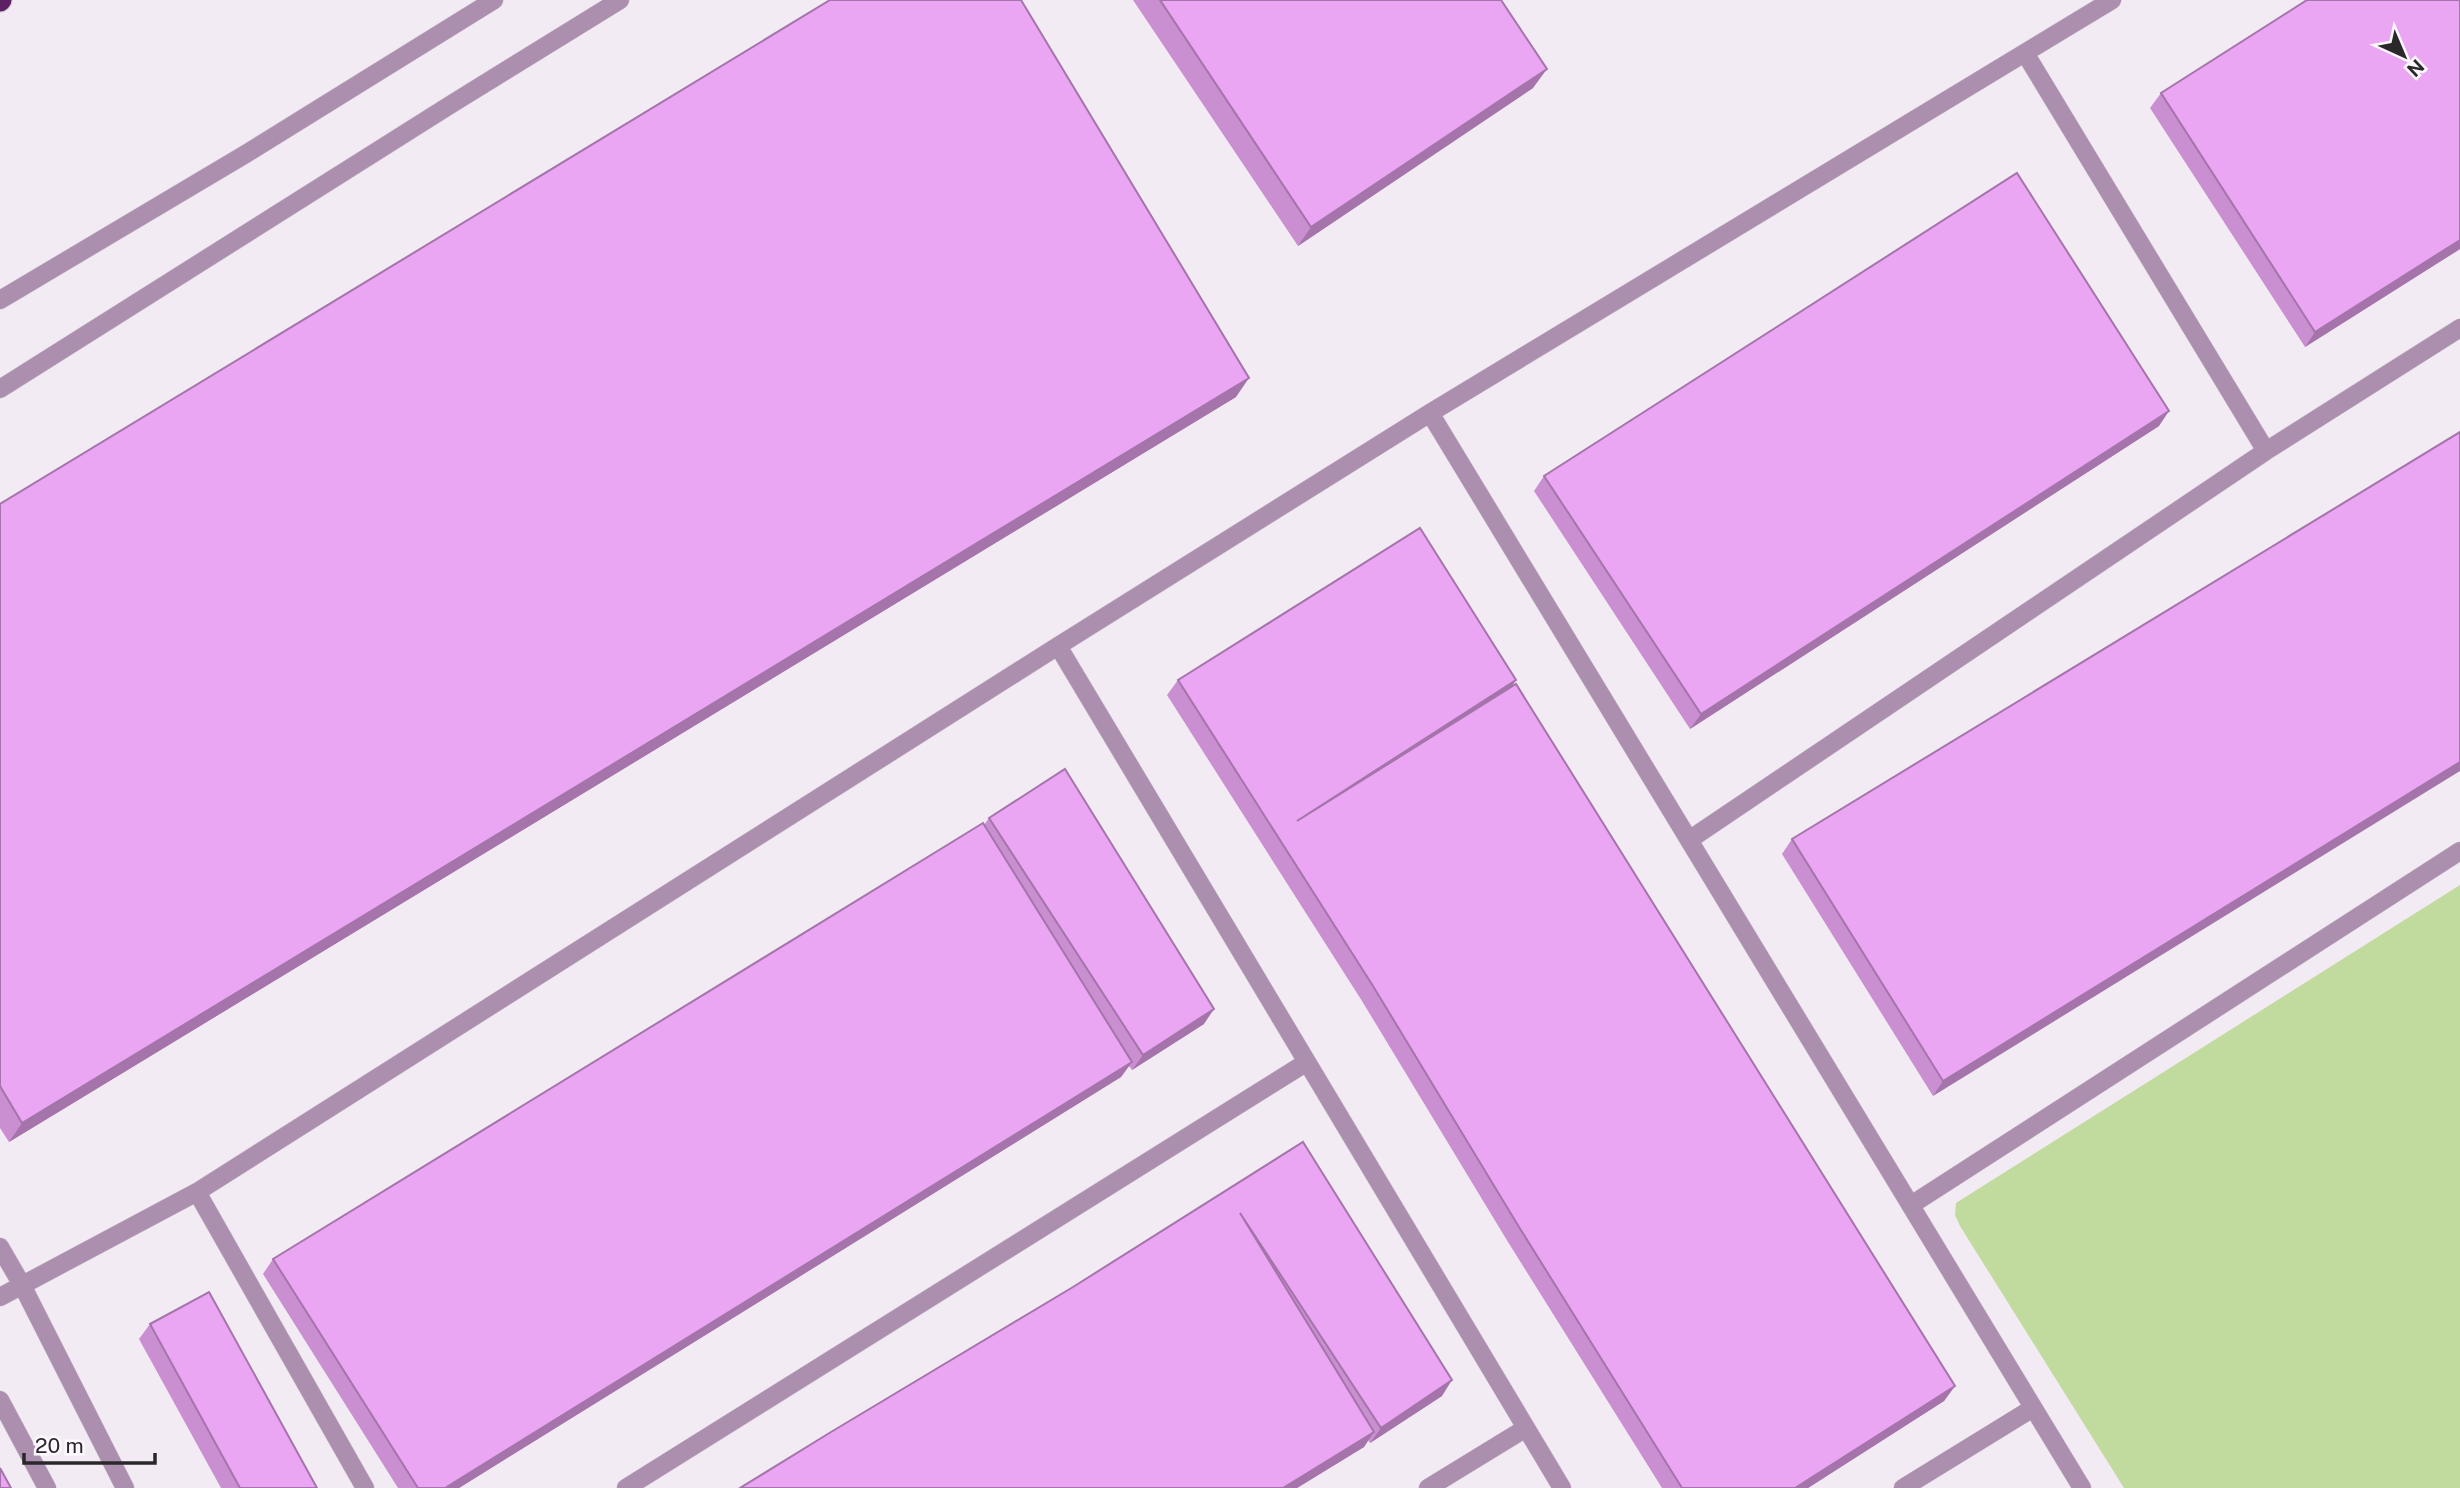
<svg xmlns="http://www.w3.org/2000/svg" width="2460" height="1488" viewBox="0 0 2460 1488" font-family="'Public Sans',sans-serif">
	<style>
		.green { fill: #c1da9d }
		.lines { fill: none; stroke-linecap: round; stroke-linejoin: round }
		.minor-casing { stroke: #cfc8d0; stroke-width: 19 }
		.highway-casing { stroke: #cfc8d0; stroke-width: 23 }
		.minor { stroke: #ac8faf; stroke-width: 18 }
		.highway { stroke: #5d2065; stroke-width: 21 }
		.wall { fill: #ca8fd1 }
		.shaded-wall { fill: #a474aa }
		.building { fill: #eba6f3; stroke: #a474aa; stroke-width: 2 }
	</style>
	<rect width="100%" height="100%" fill="#f3ebf4"/>
	<path class="green" d="M 2460,885 L 2460,1488 L 2124,1488 L 1960,1226 L 1955,1215 L 1956,1203 Z"/>
	<g class="lines">
		<g class="minor-casing">
			<path id="minor" d="M 2025,53 L 2266,451
				M 0,300 L 244,155 L 494,0
				M 0,389 L 450,105 L 620,0
				M 1430,413 L 2082,1488
				M 1058,646 L 1562,1488
				M 1689,840 L 2266,451 L 2460,328
				M 197,1192 L 365,1488
				M 1911,1205 L 2460,851
				M 0,1247 L 22,1285 L 125,1488
				M 0,1297 L 197,1192 L 1058,646 L 1430,413 L 2112,0
				M 0,1400 L 47,1488
				M 626,1488 L 1307,1062
				M 1428,1488 L 1526,1428
				M 1903,1488 L 2033,1408"/>
		</g>
		<g class="highway-casing">
			<path id="highway" d="M 0,1 L 1,0"/>
		</g>
		<use href="#minor" class="minor"/>
		<use href="#highway" class="highway"/>
	</g>
	<path class="wall" d="M 1133,0 L 1501,0 L 1533,88 L 1298,246 Z
		M 2161,93 L 2460,249 L 2305,347 L 2150,108 Z
		M 1236,397 L 9,1142 L 0,1128 L 0,504 Z
		M 2159,426 L 1690,729 L 1534,491 L 1544,476 Z
		M 2460,432 L 1933,1096 L 1782,854 L 1792,839 Z
		M 1178,680 L 1516,680 L 1512,686 L 1955,1386 L 1944,1401 L 1808,1488 L 1662,1488 L 1508,1242 L 1362,1001 L 1167,695 Z
		M 989,818 L 1204,1024 L 1132,1070 L 1129,1066 L 1121,1077 L 459,1488 L 398,1488 L 263,1274 L 273,1259 L 984,825 Z
		M 1303,1142 L 1442,1396 L 1370,1443 L 1368,1440 L 1364,1447 L 1297,1488 L 740,1488 L 1073,1287 Z
		M 150,1324 L 317,1488 L 221,1488 L 139,1339 Z"/>
	<path class="shaded-wall" d="M 1547,69 L 1533,88 L 1298,246 L 1311,227 Z
		M 2460,240 L 2460,249 L 2305,347 L 2315,332 Z
		M 1249,378 L 1236,397 L 9,1142 L 22,1123 Z
		M 2169,411 L 2159,426 L 1690,729 L 1701,714 Z
		M 1516,680 L 1506,695 L 1297,821 Z
		M 2460,762 L 2460,771 L 1933,1096 L 1943,1081 Z
		M 1214,1009 L 1204,1024 L 1132,1070 L 1143,1055 Z
		M 1132,1062 L 1121,1077 L 459,1488 L 445,1488 Z
		M 1452,1380 L 1442,1396 L 1370,1443 L 1381,1428 Z
		M 1955,1386 L 1944,1401 L 1808,1488 L 1795,1488 Z
		M 1374,1432 L 1364,1447 L 1297,1488 L 1283,1488 Z"/>
	<path class="building" d="M 830,0 L 1021,0 L 1249,378 L 22,1123 L 0,1086 L 0,504 Z
		M 1160,0 L 1501,0 L 1547,69 L 1311,227 Z
		M 2307,0 L 2460,0 L 2460,240 L 2315,332 L 2161,93 Z
		M 2017,173 L 2169,411 L 1701,714 L 1544,476 Z
		M 2460,432 L 2460,762 L 1943,1081 L 1792,839 Z
		M 1420,528 L 1516,680 L 1297,821 L 1516,684 L 1955,1386 L 1795,1488 L 1682,1488 L 1519,1227 L 1373,986 L 1178,680 Z
		M 1065,769 L 1214,1009 L 1143,1055 L 989,818 Z
		M 983,823 L 1132,1062 L 445,1488 L 418,1488 L 273,1259 Z
		M 1303,1142 L 1452,1380 L 1381,1428 L 1240,1213 L 1374,1432 L 1283,1488 L 740,1488 L 831,1432 L 1073,1287 Z
		M 209,1292 L 317,1488 L 240,1488 L 150,1324 Z
		M 0,1468 L 11,1488 L 0,1488 Z"/>
	<g transform="translate(2404 56) rotate(136)" stroke="#fef9ff" stroke-width="5" paint-order="stroke">
	<path d="M0-5L12 26L0 18L-12 26Z" fill="#2b282b"/>
	<text y="-10" font-size="19" font-weight="bold" text-anchor="middle" fill="#2b282b">N</text>
	</g>
	<path d="M24 1453v10h131v-10" fill="none" stroke="#2b282b" stroke-width="3.5"/>
	<text x="35" y="1453" font-size="21" fill="#2b282b" stroke="#fef9ff" stroke-width="5" paint-order="stroke">20 m</text>
</svg>
